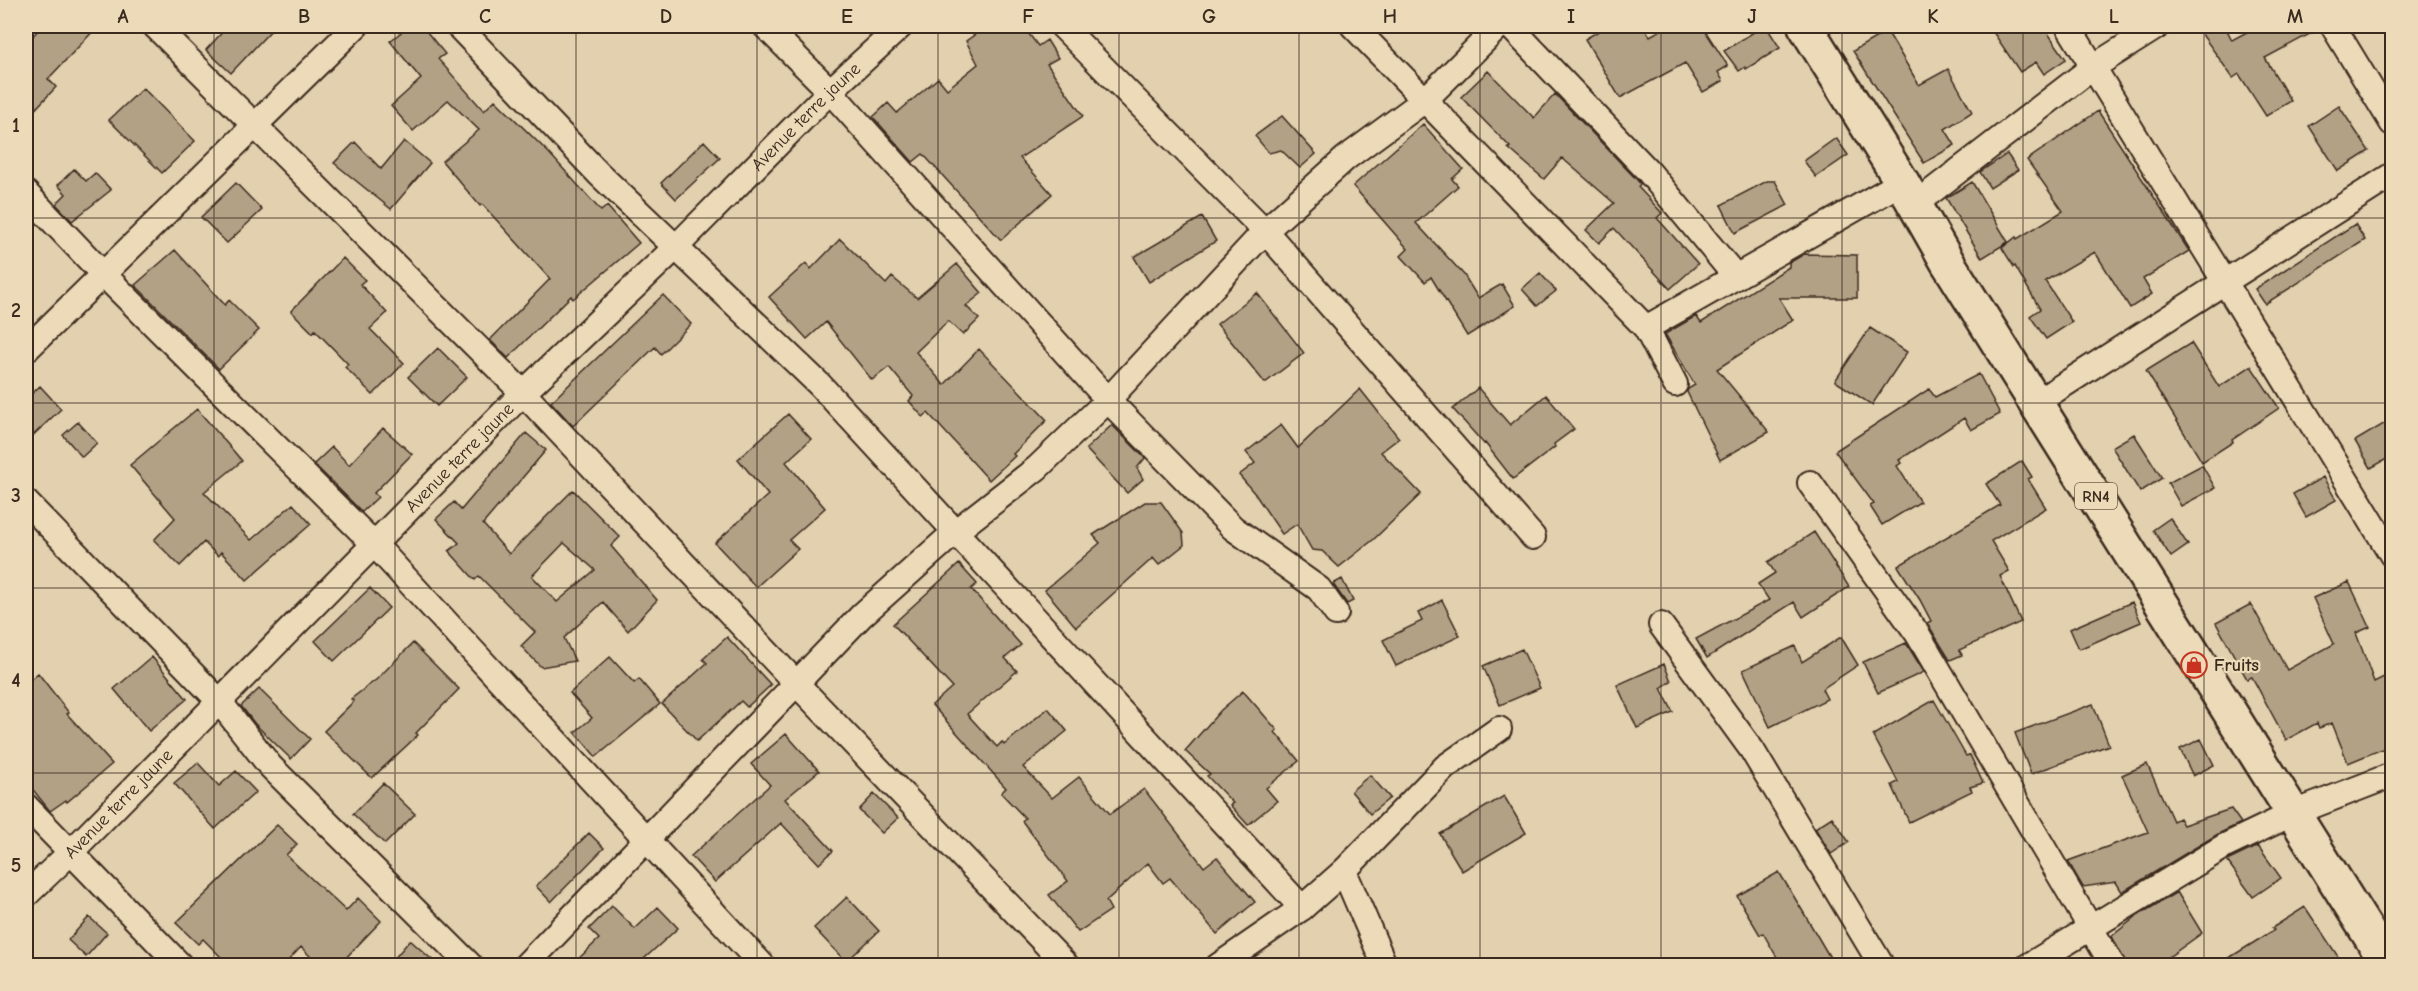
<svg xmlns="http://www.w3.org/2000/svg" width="2418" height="991" viewBox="0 0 2418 991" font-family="'Comic Neue',sans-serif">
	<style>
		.building { fill: #b3a186; stroke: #3b2a1e; stroke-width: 1.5; fill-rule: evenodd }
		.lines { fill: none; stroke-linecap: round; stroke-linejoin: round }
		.minor-casing { stroke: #3b2a1e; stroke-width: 28 }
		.highway-casing { stroke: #3b2a1e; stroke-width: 38 }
		.minor { stroke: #eddab8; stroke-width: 24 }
		.highway { stroke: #eddab8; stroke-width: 33 }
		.grid { fill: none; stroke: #3b2a1e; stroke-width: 1.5; stroke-opacity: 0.55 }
		.labels { text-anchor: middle; stroke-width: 4.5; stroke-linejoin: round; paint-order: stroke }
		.shield { fill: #eddab8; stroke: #705f4c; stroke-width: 1.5 }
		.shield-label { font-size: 16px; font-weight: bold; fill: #3b2a1e }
		.street-label { font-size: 18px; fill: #3b2a1e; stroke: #eddab8 }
		.poi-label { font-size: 18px; font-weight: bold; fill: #3b2a1e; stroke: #eddab8; text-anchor: start }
		.neatline { fill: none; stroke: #3b2a1e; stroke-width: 2 }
		.grid-label { font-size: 20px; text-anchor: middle; font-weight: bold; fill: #3b2a1e }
	</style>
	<rect width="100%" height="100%" fill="#e2d0af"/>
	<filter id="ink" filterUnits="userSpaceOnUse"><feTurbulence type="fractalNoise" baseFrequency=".0167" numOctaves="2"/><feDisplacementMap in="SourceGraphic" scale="12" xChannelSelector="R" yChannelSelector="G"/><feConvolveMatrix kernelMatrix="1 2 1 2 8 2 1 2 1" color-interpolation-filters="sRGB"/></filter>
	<g filter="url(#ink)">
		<path class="building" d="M 42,26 L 98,26 L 48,79 L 56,87 L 26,119 L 26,43 Z
			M 228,26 L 275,26 L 231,73 L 206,50 Z
			M 409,26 L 422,26 L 445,54 L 438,59 L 484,111 L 495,100 L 549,153 L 601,211 L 607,206 L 639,243 L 573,299 L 571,296 L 508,358 L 490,340 L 550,279 L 482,204 L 480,206 L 442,161 L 479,130 L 448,100 L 413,131 L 391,106 L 421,79 L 390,41 Z
			M 987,26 L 1023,26 L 1038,46 L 1047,40 L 1058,58 L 1047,64 L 1083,116 L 1020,158 L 1052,194 L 1001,240 L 923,154 L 913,162 L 873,117 L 888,103 L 897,113 L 938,78 L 947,89 L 978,64 L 966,41 Z
			M 1607,26 L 1643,26 L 1650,36 L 1668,26 L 1702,26 L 1728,66 L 1718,72 L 1723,81 L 1703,92 L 1685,63 L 1620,98 L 1585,39 Z
			M 1763,26 L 1766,26 L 1780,48 L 1746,69 L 1745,67 L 1739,71 L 1724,51 Z
			M 1989,26 L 2043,26 L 2066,59 L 2044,74 L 2036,62 L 2020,72 Z
			M 2196,26 L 2225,26 L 2232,40 L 2258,26 L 2319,26 L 2319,29 L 2265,58 L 2291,101 L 2266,116 L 2239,74 L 2233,78 Z
			M 1887,31 L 1919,85 L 1948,69 L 1972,112 L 1945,129 L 1955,145 L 1924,163 L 1853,51 Z
			M 1488,71 L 1534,118 L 1555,94 L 1638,181 L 1640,184 L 1638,187 L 1662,213 L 1657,218 L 1698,264 L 1670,289 L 1614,228 L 1599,243 L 1586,230 L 1614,203 L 1562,158 L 1544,179 L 1508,148 L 1510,147 L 1461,97 Z
			M 143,88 L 195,141 L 162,173 L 109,120 Z
			M 2339,106 L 2369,151 L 2338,171 L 2309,126 Z
			M 2098,111 L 2189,251 L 2143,279 L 2152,294 L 2130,308 L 2095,252 L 2045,281 L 2072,322 L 2046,339 L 2030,316 L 2040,309 L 2015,266 L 2014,267 L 2002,248 L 2016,237 L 2017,239 L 2063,211 L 2027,160 Z
			M 1282,116 L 1316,154 L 1300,168 L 1281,150 L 1269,153 L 1255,136 Z
			M 1423,124 L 1463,169 L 1452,179 L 1458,186 L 1416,223 L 1464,275 L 1478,298 L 1502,284 L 1515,306 L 1467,336 L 1431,277 L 1425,282 L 1401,256 L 1408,249 L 1353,186 Z
			M 1836,138 L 1848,155 L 1816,177 L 1804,161 Z
			M 404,141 L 430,163 L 391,209 L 334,163 L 355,142 L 381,169 Z
			M 704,141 L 720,158 L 676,199 L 661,183 Z
			M 2007,154 L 2018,170 L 1990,188 L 1980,172 Z
			M 74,169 L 86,181 L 95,173 L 111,190 L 72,221 L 56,204 L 66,194 L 58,185 Z
			M 1767,181 L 1775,181 L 1788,205 L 1735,233 L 1721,205 Z
			M 1972,182 L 2008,242 L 1982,258 L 1946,198 Z
			M 236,183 L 262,210 L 227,243 L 201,217 Z
			M 1202,217 L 1216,241 L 1149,282 L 1134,257 Z
			M 2355,224 L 2365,240 L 2265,304 L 2255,289 Z
			M 840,239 L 886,284 L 892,277 L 917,298 L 957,264 L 982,293 L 966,306 L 979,319 L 963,335 L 948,321 L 916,352 L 944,385 L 979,349 L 1047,420 L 1013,454 L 1015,456 L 989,480 L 928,413 L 923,417 L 909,401 L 913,396 L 889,367 L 872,380 L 826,322 L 807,339 L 769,297 L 806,263 L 811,269 Z
			M 175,250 L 225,305 L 229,300 L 259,330 L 219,369 L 135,285 Z
			M 1804,254 L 1857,255 L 1857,298 L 1779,298 L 1793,320 L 1717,369 L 1769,432 L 1720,460 L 1687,392 L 1688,389 L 1695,385 L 1665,334 L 1696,316 L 1701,323 L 1789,267 L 1789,263 Z
			M 343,258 L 365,280 L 360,284 L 387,313 L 370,329 L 404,363 L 373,395 L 345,367 L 348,364 L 315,330 L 313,333 L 291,311 Z
			M 1540,273 L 1556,291 L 1537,306 L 1522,289 Z
			M 1257,293 L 1304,353 L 1265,383 L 1217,324 Z
			M 663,295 L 691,324 L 661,354 L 655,347 L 573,426 L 551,402 Z
			M 1870,328 L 1907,352 L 1872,405 L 1835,381 Z
			M 2191,343 L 2219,387 L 2251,366 L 2279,408 L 2232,440 L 2233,442 L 2202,462 L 2146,371 Z
			M 438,348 L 467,377 L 437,406 L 408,377 Z
			M 1979,374 L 2000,414 L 1971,430 L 1964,418 L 1899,460 L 1901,463 L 1897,466 L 1920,502 L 1882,525 L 1870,506 L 1874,504 L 1835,451 L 1929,389 L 1935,397 Z
			M 40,386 L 61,409 L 26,442 L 26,399 Z
			M 1478,388 L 1510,425 L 1546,395 L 1574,429 L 1554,444 L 1555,447 L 1513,479 L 1485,443 L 1484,444 L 1453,409 Z
			M 1360,389 L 1399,438 L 1381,452 L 1421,494 L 1373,540 L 1339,567 L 1322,551 L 1312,550 L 1297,524 L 1282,534 L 1255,494 L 1239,475 L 1255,463 L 1246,452 L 1281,425 L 1298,448 Z
			M 197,409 L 242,461 L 204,492 L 251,540 L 293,504 L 311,524 L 247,580 L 221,552 L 218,556 L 204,542 L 180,566 L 154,540 L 175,518 L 130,465 Z
			M 788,414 L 811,439 L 786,462 L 825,508 L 789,540 L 798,549 L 756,587 L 715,543 L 768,495 L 738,459 Z
			M 2392,419 L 2392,456 L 2371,468 L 2355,441 Z
			M 78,422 L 97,443 L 82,457 L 63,435 Z
			M 1112,425 L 1145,458 L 1137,468 L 1143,479 L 1127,493 L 1086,449 Z
			M 383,428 L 412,454 L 374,493 L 378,497 L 362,512 L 314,464 L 332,447 L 349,465 Z
			M 526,433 L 546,450 L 483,524 L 509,554 L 573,490 L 620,537 L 611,546 L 657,600 L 628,631 L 603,602 L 564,638 L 575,661 L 541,667 L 521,646 L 535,632 L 479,576 L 475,580 L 449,551 L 459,543 L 436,519 L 454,502 L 461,510 ZM 564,543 L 595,570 L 557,602 L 532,576 Z
			M 2134,434 L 2162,478 L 2140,492 L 2112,447 Z
			M 2022,461 L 2032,477 L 2028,479 L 2046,508 L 1991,541 L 2009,571 L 2000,576 L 2021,622 L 1959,650 L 1962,655 L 1950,660 L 1927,623 L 1931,621 L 1920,600 L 1898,566 L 2000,505 L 1986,484 Z
			M 2202,465 L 2215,488 L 2181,506 L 2168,483 Z
			M 2323,477 L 2336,500 L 2306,517 L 2293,494 Z
			M 1145,502 L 1161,502 L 1183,533 L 1184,545 L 1159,565 L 1153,558 L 1076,627 L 1045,590 L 1100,543 L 1093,535 Z
			M 2170,518 L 2188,545 L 2171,557 L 2153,530 Z
			M 1814,532 L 1849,587 L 1803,617 L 1794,602 L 1707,658 L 1696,639 L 1769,600 L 1758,584 L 1775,573 L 1768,562 Z
			M 959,564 L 977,584 L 971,589 L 1021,645 L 1005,658 L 1017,671 L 967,714 L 997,747 L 1002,742 L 1004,745 L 1048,708 L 1067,731 L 1023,767 L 1052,798 L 1079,777 L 1110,814 L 1144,789 L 1204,867 L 1217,857 L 1255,902 L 1217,934 L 1170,878 L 1163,883 L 1148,863 L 1106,901 L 1111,910 L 1078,932 L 1049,895 L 1068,881 L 1022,821 L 1025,818 L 1001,793 L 1006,788 L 932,705 L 952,687 L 893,624 Z
			M 1342,579 L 1353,601 L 1347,604 L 1333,584 Z
			M 2349,582 L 2370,627 L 2356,633 L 2374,682 L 2392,673 L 2392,745 L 2348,763 L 2332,723 L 2319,728 L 2317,723 L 2286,740 L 2252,677 L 2247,679 L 2216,623 L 2251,604 L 2287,670 L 2334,644 L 2313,598 Z
			M 370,588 L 389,608 L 334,661 L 315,641 Z
			M 1442,600 L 1460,636 L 1396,666 L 1383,640 L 1422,621 L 1418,613 Z
			M 2132,602 L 2141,622 L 2079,649 L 2070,629 Z
			M 727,637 L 771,685 L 747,707 L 741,701 L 697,741 L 662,704 L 707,663 L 703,659 Z
			M 1841,637 L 1858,665 L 1822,689 L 1827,699 L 1770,727 L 1743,670 L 1795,646 L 1802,662 Z
			M 413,643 L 459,689 L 416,733 L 418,735 L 372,778 L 324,731 L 354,701 L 351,699 L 377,679 Z
			M 1906,643 L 1924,672 L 1878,693 L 1863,662 Z
			M 1522,649 L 1540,688 L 1500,705 L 1483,666 Z
			M 152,657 L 187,699 L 149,731 L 114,689 Z
			M 610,657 L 634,683 L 639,679 L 660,704 L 596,757 L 575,732 L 592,718 L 570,693 Z
			M 1664,664 L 1671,681 L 1661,688 L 1673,712 L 1637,728 L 1617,685 Z
			M 38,673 L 69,713 L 67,714 L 112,764 L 67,802 L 66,800 L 50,811 L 26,781 L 26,683 Z
			M 259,689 L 310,739 L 291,759 L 255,724 L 241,706 Z
			M 1243,691 L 1277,730 L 1275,732 L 1299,761 L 1266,788 L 1277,801 L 1248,825 L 1230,805 L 1233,803 L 1207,776 L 1210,774 L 1185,751 L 1221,710 Z
			M 1934,700 L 1966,756 L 1970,755 L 1983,783 L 1970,787 L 1972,791 L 1909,822 L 1892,785 L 1898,782 L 1873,735 Z
			M 2093,704 L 2109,745 L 2031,774 L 2015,733 Z
			M 786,734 L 819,771 L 785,799 L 833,851 L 819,864 L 781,823 L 715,882 L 691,856 L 770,785 L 751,764 Z
			M 2201,739 L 2214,765 L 2193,776 L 2180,749 Z
			M 198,763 L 219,786 L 236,771 L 256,792 L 215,829 L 174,783 Z
			M 2147,764 L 2173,821 L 2179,818 L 2183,825 L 2231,809 L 2241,823 L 2218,834 L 2122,892 L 2116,882 L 2083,887 L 2068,861 L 2148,832 L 2122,775 Z
			M 1370,775 L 1390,798 L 1370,814 L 1351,791 Z
			M 383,783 L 415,814 L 385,844 L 353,814 Z
			M 874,794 L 898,818 L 882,833 L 859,810 Z
			M 1504,796 L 1526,833 L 1462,871 L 1440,834 Z
			M 1832,817 L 1849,842 L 1831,854 L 1815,828 Z
			M 277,825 L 297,844 L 286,855 L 346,911 L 358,898 L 381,921 L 338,966 L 320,966 L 301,947 L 283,966 L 230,966 L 203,939 L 198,944 L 176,923 Z
			M 589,833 L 604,848 L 551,902 L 536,886 Z
			M 2258,846 L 2281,878 L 2253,897 L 2227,861 Z
			M 1779,872 L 1802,910 L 1835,966 L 1782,966 L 1763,933 L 1760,935 L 1737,896 Z
			M 2177,892 L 2202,933 L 2156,966 L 2127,966 L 2112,936 L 2137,916 Z
			M 847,897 L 879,931 L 846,962 L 814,928 Z
			M 612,906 L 635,929 L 658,907 L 678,928 L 636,966 L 571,966 L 599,939 L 589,929 Z
			M 2305,907 L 2339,958 L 2327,966 L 2216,966 L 2274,930 L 2272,928 Z
			M 89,917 L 107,933 L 86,957 L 68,940 Z
			M 410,940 L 439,966 L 388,966 Z"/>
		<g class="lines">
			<g class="minor-casing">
				<g id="minor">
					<path d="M 155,26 L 523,393 L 796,683 L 1067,966"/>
					<path d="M 458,26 L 599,174 L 820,385 L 1302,908"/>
					<path d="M 765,26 L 830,91 L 1108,400 L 1233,528 L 1319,589 L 1336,613"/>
					<path d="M 1062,26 L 1265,231 L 1533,537"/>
					<path d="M 1353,26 L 1646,328 L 1675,384"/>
					<path d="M 1510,26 L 1649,172 L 1736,277"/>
					<path d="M 2068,26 L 2392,555"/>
					<path d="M 2333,26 L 2392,123"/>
					<path d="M 26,193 L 103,274 L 375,545 L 763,966"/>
					<path d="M 1914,205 L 2093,67 L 2158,26"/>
					<path d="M 1646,328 L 1902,182"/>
					<path d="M 26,350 L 356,26"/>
					<path d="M 2037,402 L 2392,175"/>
					<path d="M 1810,483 L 1917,633 L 2113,966"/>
					<path d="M 26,502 L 219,701 L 270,766 L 471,966"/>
					<path d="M 1661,625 L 1752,750 L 1882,966"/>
					<path d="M 26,806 L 181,966"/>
					<path d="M 1344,871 L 1385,966"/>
					<path id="s1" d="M 26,895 L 71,852 L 523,393 L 676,247 L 830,91 L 901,26"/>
					<path d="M 525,966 L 862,615 L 955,532 L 1037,468 L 1108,400 L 1265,231 L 1346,158 L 1426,99 L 1499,26"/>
					<path d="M 1218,966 L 1302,908 L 1344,871 L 1445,767 L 1499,729"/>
					<path d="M 2028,966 L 2225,846 L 2294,813 L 2392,775"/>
				</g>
			</g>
			<g class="highway-casing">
				<path id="highway" d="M 1805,26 L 1902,182 L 1948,263 L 2389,966"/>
			</g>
			<use href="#minor" class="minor"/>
			<use href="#highway" class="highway"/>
		</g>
	</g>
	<path class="grid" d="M 214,26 L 214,966M 395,26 L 395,966M 576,26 L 576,966M 757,26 L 757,966M 938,26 L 938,966M 1119,26 L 1119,966M 1299,26 L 1299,966M 1480,26 L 1480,966M 1661,26 L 1661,966M 1842,26 L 1842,966M 2023,26 L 2023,966M 2204,26 L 2204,966M 26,218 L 2392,218M 26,403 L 2392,403M 26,588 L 2392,588M 26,773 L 2392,773"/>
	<defs>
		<g id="shop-ring" transform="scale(1.35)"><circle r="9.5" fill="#eddab8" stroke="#c8321e" stroke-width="1.5"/><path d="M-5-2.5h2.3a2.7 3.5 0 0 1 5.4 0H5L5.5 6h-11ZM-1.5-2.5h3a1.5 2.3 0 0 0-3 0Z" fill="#c8321e"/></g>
	</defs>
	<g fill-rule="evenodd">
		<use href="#shop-ring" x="2194" y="665"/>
	</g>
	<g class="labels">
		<rect class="shield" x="2075" y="483" width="42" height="26" rx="4.5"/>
		<g class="shield-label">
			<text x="2096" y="502">RN4</text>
		</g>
		<g class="street-label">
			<text dy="6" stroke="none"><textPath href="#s1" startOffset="1102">Avenue terre jaune</textPath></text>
			<text dy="6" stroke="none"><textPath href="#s1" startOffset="616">Avenue terre jaune</textPath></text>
			<text dy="6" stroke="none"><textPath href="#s1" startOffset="130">Avenue terre jaune</textPath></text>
		</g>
		<g class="poi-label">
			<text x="2214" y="671">Fruits</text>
		</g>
	</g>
	<rect width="2418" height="991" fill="none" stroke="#eddab8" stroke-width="66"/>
	<rect x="33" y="33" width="2352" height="925" class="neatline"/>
	<g class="grid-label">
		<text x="123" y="23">A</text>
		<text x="304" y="23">B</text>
		<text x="485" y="23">C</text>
		<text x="666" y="23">D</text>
		<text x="847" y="23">E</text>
		<text x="1028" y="23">F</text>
		<text x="1209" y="23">G</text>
		<text x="1390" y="23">H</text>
		<text x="1571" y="23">I</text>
		<text x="1752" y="23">J</text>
		<text x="1933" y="23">K</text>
		<text x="2114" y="23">L</text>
		<text x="2295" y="23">M</text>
		<text x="16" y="132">1</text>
		<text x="16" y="317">2</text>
		<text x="16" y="502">3</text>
		<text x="16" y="687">4</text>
		<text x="16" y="872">5</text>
	</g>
</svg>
